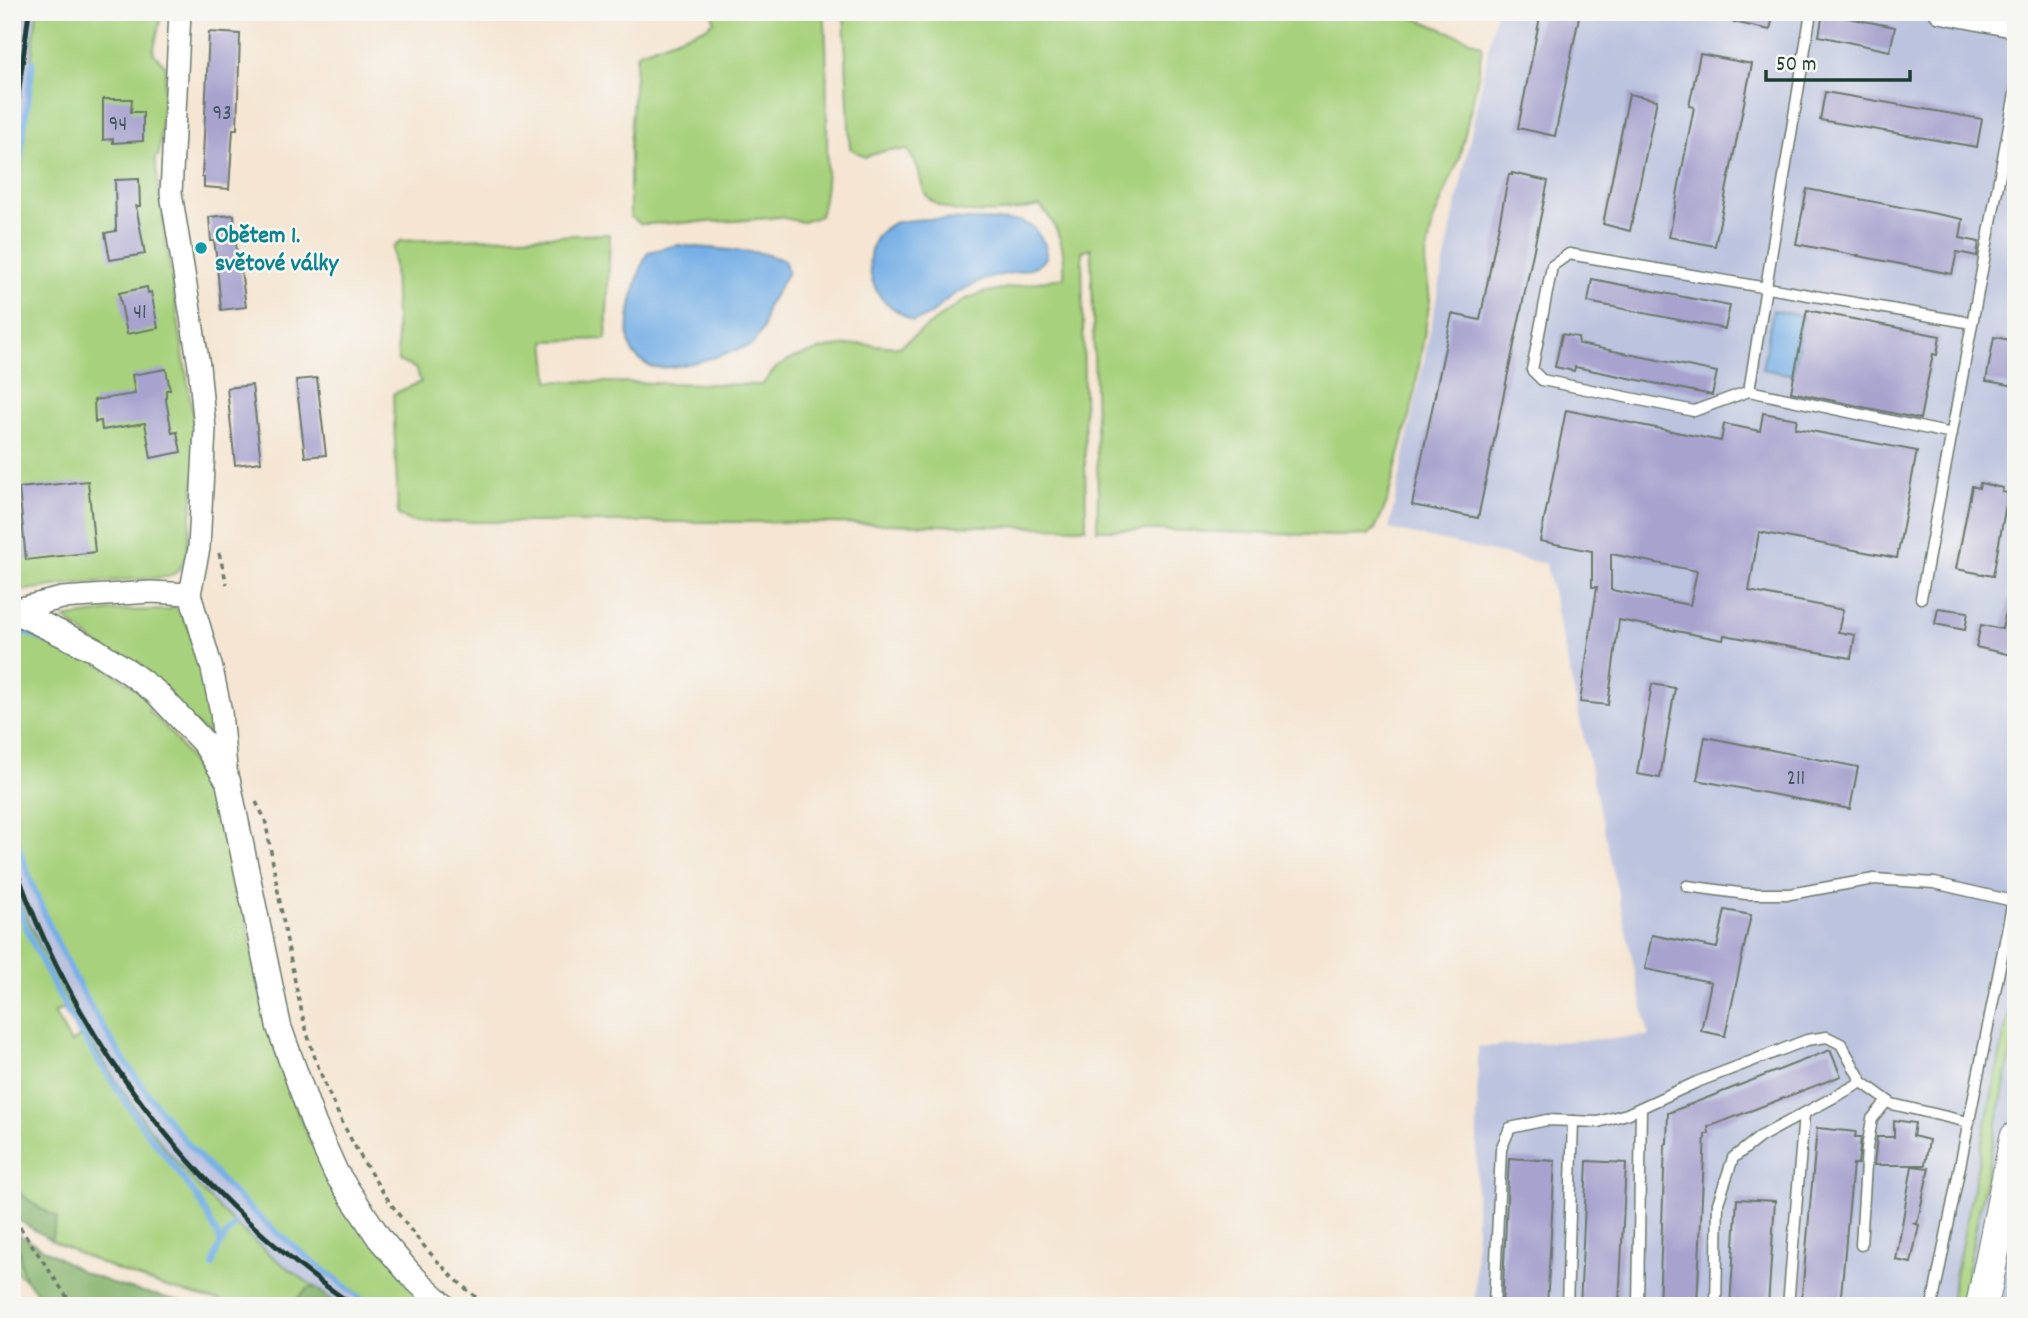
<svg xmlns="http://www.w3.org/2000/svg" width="2028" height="1318" viewBox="0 0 2028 1318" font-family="Dekko,sans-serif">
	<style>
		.industrial { fill: #bcc3de }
		.green { fill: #a7d17c; stroke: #638758; stroke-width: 2; fill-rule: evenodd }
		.forest { fill: #85b36c; stroke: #527850; stroke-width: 2 }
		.water { fill: #76afe6; stroke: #4a768d; stroke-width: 2 }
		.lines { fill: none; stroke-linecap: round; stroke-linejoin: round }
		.stream { stroke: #76afe6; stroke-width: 6 }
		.building { fill: #a7a2ce; fill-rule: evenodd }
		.service-casing { stroke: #6a786b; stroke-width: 13 }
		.minor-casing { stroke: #6a786b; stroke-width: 24 }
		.tertiary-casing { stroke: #6a786b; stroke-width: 27 }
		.primary-casing { stroke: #6a786b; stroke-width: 34 }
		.path { stroke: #6a786b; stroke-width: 3.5; stroke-dasharray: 5 5; stroke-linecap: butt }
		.service { stroke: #fff; stroke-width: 10 }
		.minor { stroke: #fff; stroke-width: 21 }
		.tertiary { stroke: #fff; stroke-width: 24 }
		.primary { stroke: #fff; stroke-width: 32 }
		.rail { stroke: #1f3d34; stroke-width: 5 }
		.culture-dot { fill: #0f9aa8; stroke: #f6f6f2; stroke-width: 2.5 }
		.labels { text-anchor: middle; stroke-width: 5; stroke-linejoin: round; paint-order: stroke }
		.number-label { font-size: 21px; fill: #41565a }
		.culture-label { font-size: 24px; font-weight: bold; fill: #0d838f; stroke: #f6f6f2; text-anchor: start }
	</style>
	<rect width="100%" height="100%" fill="#f6f6f2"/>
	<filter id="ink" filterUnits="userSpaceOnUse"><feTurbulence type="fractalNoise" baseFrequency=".0143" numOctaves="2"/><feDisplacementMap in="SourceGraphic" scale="14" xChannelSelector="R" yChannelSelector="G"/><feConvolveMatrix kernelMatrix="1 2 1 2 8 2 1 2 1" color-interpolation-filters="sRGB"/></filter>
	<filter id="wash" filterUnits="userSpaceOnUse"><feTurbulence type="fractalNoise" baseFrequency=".00686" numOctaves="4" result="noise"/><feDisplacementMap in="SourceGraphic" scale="28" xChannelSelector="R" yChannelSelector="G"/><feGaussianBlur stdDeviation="1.57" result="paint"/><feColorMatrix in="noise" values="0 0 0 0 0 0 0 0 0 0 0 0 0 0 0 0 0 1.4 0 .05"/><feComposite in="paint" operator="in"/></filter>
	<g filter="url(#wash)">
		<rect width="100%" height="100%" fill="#f5e5d2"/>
		<path class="industrial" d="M 13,12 L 45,12 L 12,279 L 12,16 Z
			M 1496,12 L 2016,12 L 2016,978 L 2013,993 L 2016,995 L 2016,1306 L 1475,1306 L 1478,1047 L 1649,1036 L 1546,564 L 1389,529 Z
			M 12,802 L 382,1306 L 327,1306 L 236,1232 L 94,1064 L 57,1002 L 12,905 Z"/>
		<path class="green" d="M 14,12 L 23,12 L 12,91 L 12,39 L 15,26 L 12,16 Z
			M 37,12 L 162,12 L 153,53 L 166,66 L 159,155 L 155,158 L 162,215 L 198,450 L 187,554 L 178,571 L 168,577 L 68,584 L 12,592 L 12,223 Z
			M 712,12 L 824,12 C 828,50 826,82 827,120 C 827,152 829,185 820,216 L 803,222 L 779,217 L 735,221 L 641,224 L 630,217 L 630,134 L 637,53 L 707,27 L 714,21 Z
			M 844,12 L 1400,12 L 1482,45 L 1478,77 L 1459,159 L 1433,221 L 1425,262 L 1430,300 L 1413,402 L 1386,505 L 1375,529 L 1368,535 L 1340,536 L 1158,530 L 1097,530 L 1098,494 L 1091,248 L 1082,251 L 1086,528 L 773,522 L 412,522 L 398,515 L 393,394 L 421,382 L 415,368 L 398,361 L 393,248 L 400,241 L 610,234 L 606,339 L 545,341 L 549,381 L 762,385 L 776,368 L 793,358 L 826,348 L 859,344 L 899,347 L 964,300 L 982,293 L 1064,277 C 1066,251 1059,225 1040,206 C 1013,212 943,221 926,195 C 921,186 921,178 918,169 C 916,162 911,156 907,150 L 887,150 L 865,157 L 850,148 Z
			M 173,606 C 196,620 210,705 216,733 L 212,737 L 64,618 L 110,611 L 169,610 Z
			M 12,623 L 74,647 L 154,700 L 148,711 C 169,727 185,750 198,774 L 206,769 L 215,787 L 230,841 L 260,986 L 278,1062 L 309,1140 L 430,1306 L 370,1306 L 351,1291 L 249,1208 L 202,1159 L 157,1107 L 115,1049 L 80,989 L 56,942 L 29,876 L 12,826 Z
			M 12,880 C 71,1031 177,1198 315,1287 L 310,1289 L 293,1303 L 295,1306 C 279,1306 262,1308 246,1305 C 179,1296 111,1270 51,1240 L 57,1217 L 42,1210 L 12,1187 ZM 66,1007 L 82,1035 L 71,1043 L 54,1013 Z
			M 2016,977 L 2016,1028 L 1960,1306 L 1949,1306 Z
			M 12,1231 L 18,1234 L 21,1267 L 26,1281 L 12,1267 Z"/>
		<path class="forest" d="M 12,1187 L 42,1210 L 57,1217 L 51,1240 L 12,1216 Z
			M 18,1234 L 83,1272 L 119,1286 L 200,1306 L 85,1306 L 79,1301 L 74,1306 L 51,1306 L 26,1281 L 21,1267 Z
			M 315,1287 L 339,1306 L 295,1306 L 293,1303 L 307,1289 Z"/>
		<path class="water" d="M 926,219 L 1019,221 L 1033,227 L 1045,244 L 1046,258 C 1031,275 1004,271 984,280 C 972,285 959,290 949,298 C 931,311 937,316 912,321 C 904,315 893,309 885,302 C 864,280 862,237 894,223 C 902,220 916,220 926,219 Z
			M 677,245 L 761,253 L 784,260 L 788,272 L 766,309 L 763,329 L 752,345 C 727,353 678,371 653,367 C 645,365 632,355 630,346 C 624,323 637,273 648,252 Z
			M 1773,310 L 1804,316 L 1793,375 L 1762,369 Z"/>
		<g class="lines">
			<path class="stream" d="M 12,222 L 33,62
				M 12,628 L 58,645
				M 12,826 C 20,849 27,873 37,896 C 85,1014 156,1119 248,1207 C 280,1237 316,1264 351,1291
				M 12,889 C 40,974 90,1051 140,1123 C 159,1150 183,1175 201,1204 C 208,1216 214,1229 221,1242
				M 213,1266 C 216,1249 223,1239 234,1225
				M 357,1295 L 371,1306"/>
		</g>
		<g id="blocks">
			<path class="building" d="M 1541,12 L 1580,12 L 1555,136 L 1518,128 Z
				M 1721,12 L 1774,12 L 1770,30 L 1720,19 Z
				M 1823,13 L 1895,27 L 1890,51 L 1819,36 Z
				M 209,32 L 240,34 L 237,129 L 233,129 L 229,189 L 204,187 L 204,177 L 202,177 Z
				M 1700,54 L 1752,64 L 1715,246 L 1669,237 L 1694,107 L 1689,106 Z
				M 1825,92 L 1982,119 L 1977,147 L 1820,120 Z
				M 1629,94 L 1657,100 L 1630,231 L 1603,224 Z
				M 103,99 L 132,99 L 131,112 L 143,112 L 143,141 L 113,143 L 113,139 L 103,140 Z
				M 1512,173 L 1548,181 L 1478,518 L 1412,505 L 1452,314 L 1480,320 L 1509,174 L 1512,175 Z
				M 139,179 L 140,206 L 136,206 L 145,254 L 110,260 L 105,233 L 116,231 L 115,180 Z
				M 1807,189 L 1963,219 L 1960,238 L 1979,242 L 1977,256 L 1957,252 L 1952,274 L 1796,244 Z
				M 234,215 L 238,270 L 241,270 L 246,307 L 221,310 L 216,254 L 214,241 L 211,241 L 209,217 Z
				M 1592,279 L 1730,306 L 1725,329 L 1588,302 Z
				M 147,287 L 148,293 L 151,292 L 158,328 L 127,334 L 119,293 Z
				M 1807,310 L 1940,336 L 1937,355 L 1933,354 L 1920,419 L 1791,392 Z
				M 1562,334 L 1578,337 L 1579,344 L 1717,372 L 1712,395 L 1575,367 L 1574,371 L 1555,367 Z
				M 1994,337 L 2016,341 L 2016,386 L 1986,381 Z
				M 166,369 L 170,390 L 166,390 L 166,400 L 172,433 L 177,432 L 181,452 L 151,458 L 145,423 L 102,430 L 101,421 L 95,422 L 94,400 L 135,394 L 132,375 Z
				M 317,378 L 326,455 L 305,457 L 296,380 Z
				M 252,385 L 261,462 L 235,465 L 227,388 Z
				M 1566,410 L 1721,441 L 1724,424 L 1760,431 L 1763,413 L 1797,419 L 1795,428 L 1917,451 L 1897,558 L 1759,532 L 1749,591 L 1843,610 L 1838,632 L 1855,635 L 1851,658 L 1724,635 L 1723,640 L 1619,620 L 1608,705 L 1580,702 L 1597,587 L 1592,587 L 1592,551 L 1540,541 ZM 1611,554 L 1697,571 L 1690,605 L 1611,590 Z
				M 88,481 L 95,552 L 26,560 L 19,488 Z
				M 1980,483 L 2003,488 L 2002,492 L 2008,493 L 1993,576 L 1956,569 L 1972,486 L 1979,488 Z
				M 2009,599 L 2016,600 L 2016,656 L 1976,647 L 1981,625 L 2002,629 Z
				M 1938,608 L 1968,612 L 1965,630 L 1935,624 Z
				M 1652,684 L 1675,688 L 1660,778 L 1637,774 Z
				M 1705,737 L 1858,767 L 1850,809 L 1697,780 Z
				M 1725,910 L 1751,915 L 1725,1036 L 1701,1031 L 1711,982 L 1645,969 L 1652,935 L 1717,948 Z
				M 1830,1050 L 1841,1076 L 1708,1127 L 1709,1134 L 1705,1134 L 1704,1155 L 1697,1306 L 1659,1306 L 1665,1144 L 1667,1143 L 1668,1113 Z
				M 1894,1120 L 1915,1123 L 1913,1136 L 1929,1140 L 1925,1165 L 1874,1165 L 1877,1137 L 1894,1137 Z
				M 1817,1128 L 1856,1132 L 1855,1137 L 1861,1137 L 1858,1164 L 1853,1164 L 1840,1306 L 1801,1306 Z
				M 1509,1158 L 1555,1161 L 1547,1306 L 1502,1306 Z
				M 1587,1161 L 1626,1163 L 1619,1306 L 1580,1306 Z
				M 1912,1166 L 1929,1168 L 1917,1224 L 1912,1223 L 1919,1225 L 1911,1263 L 1896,1260 Z
				M 1737,1199 L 1775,1201 L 1768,1306 L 1730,1306 Z"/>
		</g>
	</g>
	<g filter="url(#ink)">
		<use href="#blocks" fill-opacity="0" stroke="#6a786b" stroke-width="2"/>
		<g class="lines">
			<g class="service-casing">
				<path id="service" d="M 1749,391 L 1811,12
					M 1952,434 L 1749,391 L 1694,411 L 1542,380 L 1532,370 L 1552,266 L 1569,254 L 1972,323
					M 1921,598 L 2016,88
					M 1687,886 L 1746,894 L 1790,894 L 1874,879 L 1934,883 L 2013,901
					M 1861,1245 L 1867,1148 L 1872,1119 L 1887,1101
					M 1494,1306 L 1501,1149 L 1510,1128 L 1547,1120 L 1598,1122 L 1627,1114 L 1697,1082 L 1807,1040 L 1827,1037 L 1841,1044 L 1862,1082 L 1892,1104 L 1968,1122
					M 1567,1306 L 1573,1121
					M 1638,1306 L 1641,1108
					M 1716,1306 L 1718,1203 L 1733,1158 L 1760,1137 L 1862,1082
					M 1788,1306 L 1804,1114
					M 1932,1306 L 2016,886"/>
			</g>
			<g class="minor-casing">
				<path id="minor" d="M 180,12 L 171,193 L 199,366 L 205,429 L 199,548 L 190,594 L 212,669 L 221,712 L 227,779
					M 1940,12 L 2016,27
					M 13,610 L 62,598 L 151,592 L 190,594"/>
			</g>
			<g class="tertiary-casing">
				<path id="tertiary" d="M 12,610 L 95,650 L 129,672 L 157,693 L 205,744 L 228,781 L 279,1027 L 314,1124 L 336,1173 L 380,1239 L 412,1276 L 444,1306"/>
			</g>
			<g class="primary-casing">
				<path id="primary" d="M 1982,1306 L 2016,1138"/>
			</g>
			<path class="path" d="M 219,553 L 227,584
				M 256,802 L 265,819 C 277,883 287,949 302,1013 C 326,1117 401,1241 487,1306
				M 20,1227 L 73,1306"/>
			<use href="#service" class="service"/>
			<use href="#minor" class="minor"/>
			<use href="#tertiary" class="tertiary"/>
			<use href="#primary" class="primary"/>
			<path class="rail" d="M 12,143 L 29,12
				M 12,857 C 73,1040 195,1197 354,1306"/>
		</g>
	</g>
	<circle class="culture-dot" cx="201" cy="248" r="7"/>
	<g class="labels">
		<g class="number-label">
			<text x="222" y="119">93</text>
			<text x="118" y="130">94</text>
			<text x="140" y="318">41</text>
			<text x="1796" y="784">211</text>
		</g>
		<g class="culture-label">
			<text x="215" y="242">Obětem 1.<tspan x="215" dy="28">světové války</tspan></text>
		</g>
	</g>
	<rect width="2028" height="1318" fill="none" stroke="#f6f6f2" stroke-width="42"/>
	<path d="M1766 70v10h144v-10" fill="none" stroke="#1f3d34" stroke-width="3.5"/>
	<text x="1776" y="70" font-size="21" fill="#1f3d34" stroke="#f6f6f2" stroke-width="5" paint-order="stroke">50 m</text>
</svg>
